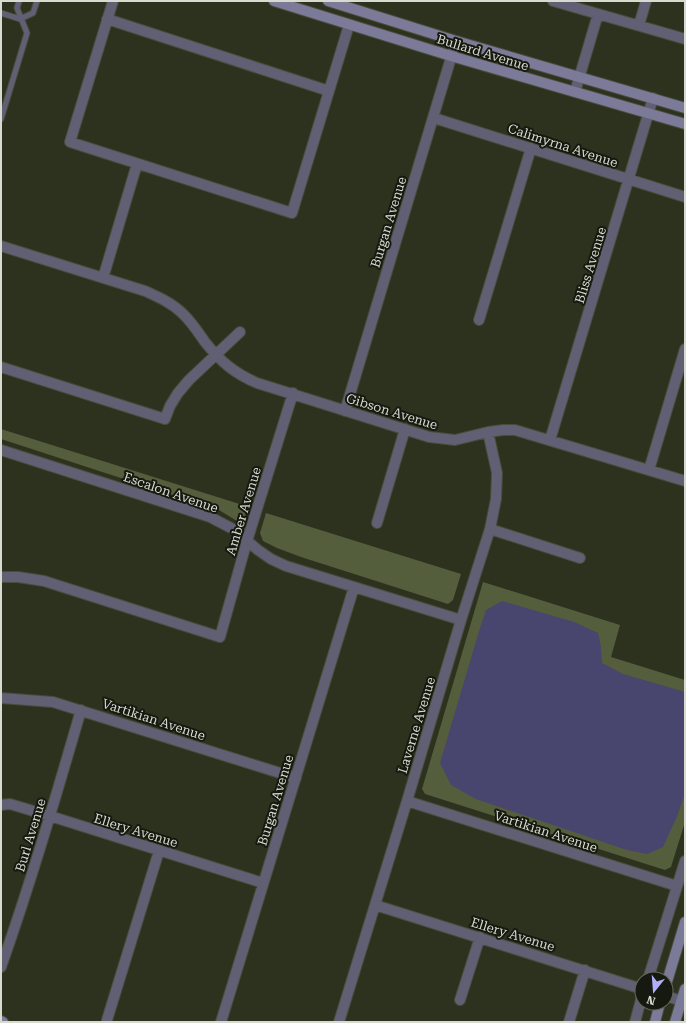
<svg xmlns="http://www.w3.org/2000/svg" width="686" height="1023" viewBox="0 0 686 1023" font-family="'Roboto Serif',serif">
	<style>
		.green { fill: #545e3d }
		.water { fill: #48456e }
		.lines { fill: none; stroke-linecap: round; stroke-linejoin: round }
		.lane-casing { stroke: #474d3a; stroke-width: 7 }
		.street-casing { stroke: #474d3a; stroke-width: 12 }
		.secondary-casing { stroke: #474d3a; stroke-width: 12 }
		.lane { stroke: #605f73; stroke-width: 5 }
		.street { stroke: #605f73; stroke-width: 10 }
		.secondary { stroke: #7b7a98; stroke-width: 10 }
		.labels { text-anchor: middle; stroke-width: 4; stroke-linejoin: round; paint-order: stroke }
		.street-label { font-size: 13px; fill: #d7dbcf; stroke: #161910 }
	</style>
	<rect width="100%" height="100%" fill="#2c321e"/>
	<path class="green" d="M 1,429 L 249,507 L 245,517 L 237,521 L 219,510 L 1,439 Z
		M 266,513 L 461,574 L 453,600 L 448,604 L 301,557 L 277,548 L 263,541 L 260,533 Z
		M 483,582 L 620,625 L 611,657 L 685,680 L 685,822 L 671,867 L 665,870 L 425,794 L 422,789 Z"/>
	<path class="water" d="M 502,601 L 574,622 L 598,633 L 601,647 L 602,663 L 623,674 L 682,691 L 685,693 L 685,793 L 678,814 L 663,847 L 647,854 L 627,850 L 476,799 L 451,785 L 440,763 L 480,628 L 486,610 Z"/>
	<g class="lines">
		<g class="lane-casing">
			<path id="lane" d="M 1,13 L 20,19 L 33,13 L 37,1
				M 1,119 L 27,33 L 17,8 L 19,1"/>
		</g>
		<g class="street-casing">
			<path id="street" d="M 113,1 L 70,142 L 292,213 L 349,25
				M 553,1 L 685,39
				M 107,19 L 329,91
				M 639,25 L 646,1
				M 575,92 L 598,14
				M 434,118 L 685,197
				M 1,246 L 145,291 C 158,297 172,303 182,313 C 191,321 198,332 205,342 C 221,362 234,373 257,383 L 429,437 L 455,440 L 488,432 L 503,430 L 515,430 L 685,481
				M 103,278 L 137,164
				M 479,320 L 531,148
				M 1,367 L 165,419 L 170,406 L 178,393 L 189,380 L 240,332
				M 345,411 L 456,41
				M 550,440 L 653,98
				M 1,450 L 210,517 L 233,529 L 258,550 L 271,559 L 286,566 L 461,620
				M 649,470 L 685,349
				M 377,523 L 405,429
				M 490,529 L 580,558
				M 1,577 L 18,577 L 44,581 L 220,637 L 247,541 L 293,393
				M 1,698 L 53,702 L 296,778
				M 407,801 L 677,886
				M 1,805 L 10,804 L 50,816 L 263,883
				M 375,905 L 642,989
				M 1,967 C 31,882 56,796 81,710
				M 648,979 L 685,861
				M 666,996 L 685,1002
				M 460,1000 L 480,937
				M 107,1020 L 159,851
				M 221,1022 L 354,587
				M 339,1022 L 407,801 L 461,620 L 490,529 L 496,499 L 497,473 L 488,432
				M 569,1022 L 585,970
				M 635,1022 L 642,996"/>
		</g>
		<g class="secondary-casing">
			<path id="secondary" d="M 274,1 L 451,56 L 685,124
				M 328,1 L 456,41 L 685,108
				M 666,985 L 685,922
				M 1,1021 L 3,1022
				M 655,1022 L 660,1003
				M 675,1022 L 685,989"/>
		</g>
		<use href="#lane" class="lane"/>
		<use href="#street" class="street"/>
		<use href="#secondary" class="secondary"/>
	</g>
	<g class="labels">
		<g class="street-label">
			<text transform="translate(483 52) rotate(17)" y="5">Bullard Avenue</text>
			<text transform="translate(563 145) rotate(18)" y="5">Calimyrna Avenue</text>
			<text transform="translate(388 222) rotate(-73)" y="5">Burgan Avenue</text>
			<text transform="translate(590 265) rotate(-73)" y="5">Bliss Avenue</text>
			<text transform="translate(392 411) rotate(17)" y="5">Gibson Avenue</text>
			<text transform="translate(171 492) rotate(19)" y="5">Escalon Avenue</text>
			<text transform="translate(243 511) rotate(-73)" y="5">Amber Avenue</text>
			<text transform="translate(154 719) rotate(18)" y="5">Vartikian Avenue</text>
			<text transform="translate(416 725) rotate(-73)" y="5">Laverne Avenue</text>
			<text transform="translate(275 800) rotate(-73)" y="5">Burgan Avenue</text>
			<text transform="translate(136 830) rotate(17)" y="5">Ellery Avenue</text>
			<text transform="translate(546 831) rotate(18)" y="5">Vartikian Avenue</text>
			<text transform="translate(30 835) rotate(-73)" y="5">Burl Avenue</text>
			<text transform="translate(513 934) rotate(17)" y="5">Ellery Avenue</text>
		</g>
	</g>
	<rect width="686" height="1023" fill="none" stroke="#d7dbcf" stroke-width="4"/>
	<g transform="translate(654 991) rotate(197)"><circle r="19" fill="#161910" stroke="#63675c"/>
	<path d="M0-3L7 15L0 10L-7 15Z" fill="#b2adfa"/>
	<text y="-6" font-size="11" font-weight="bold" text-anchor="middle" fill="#d7dbcf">N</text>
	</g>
</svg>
